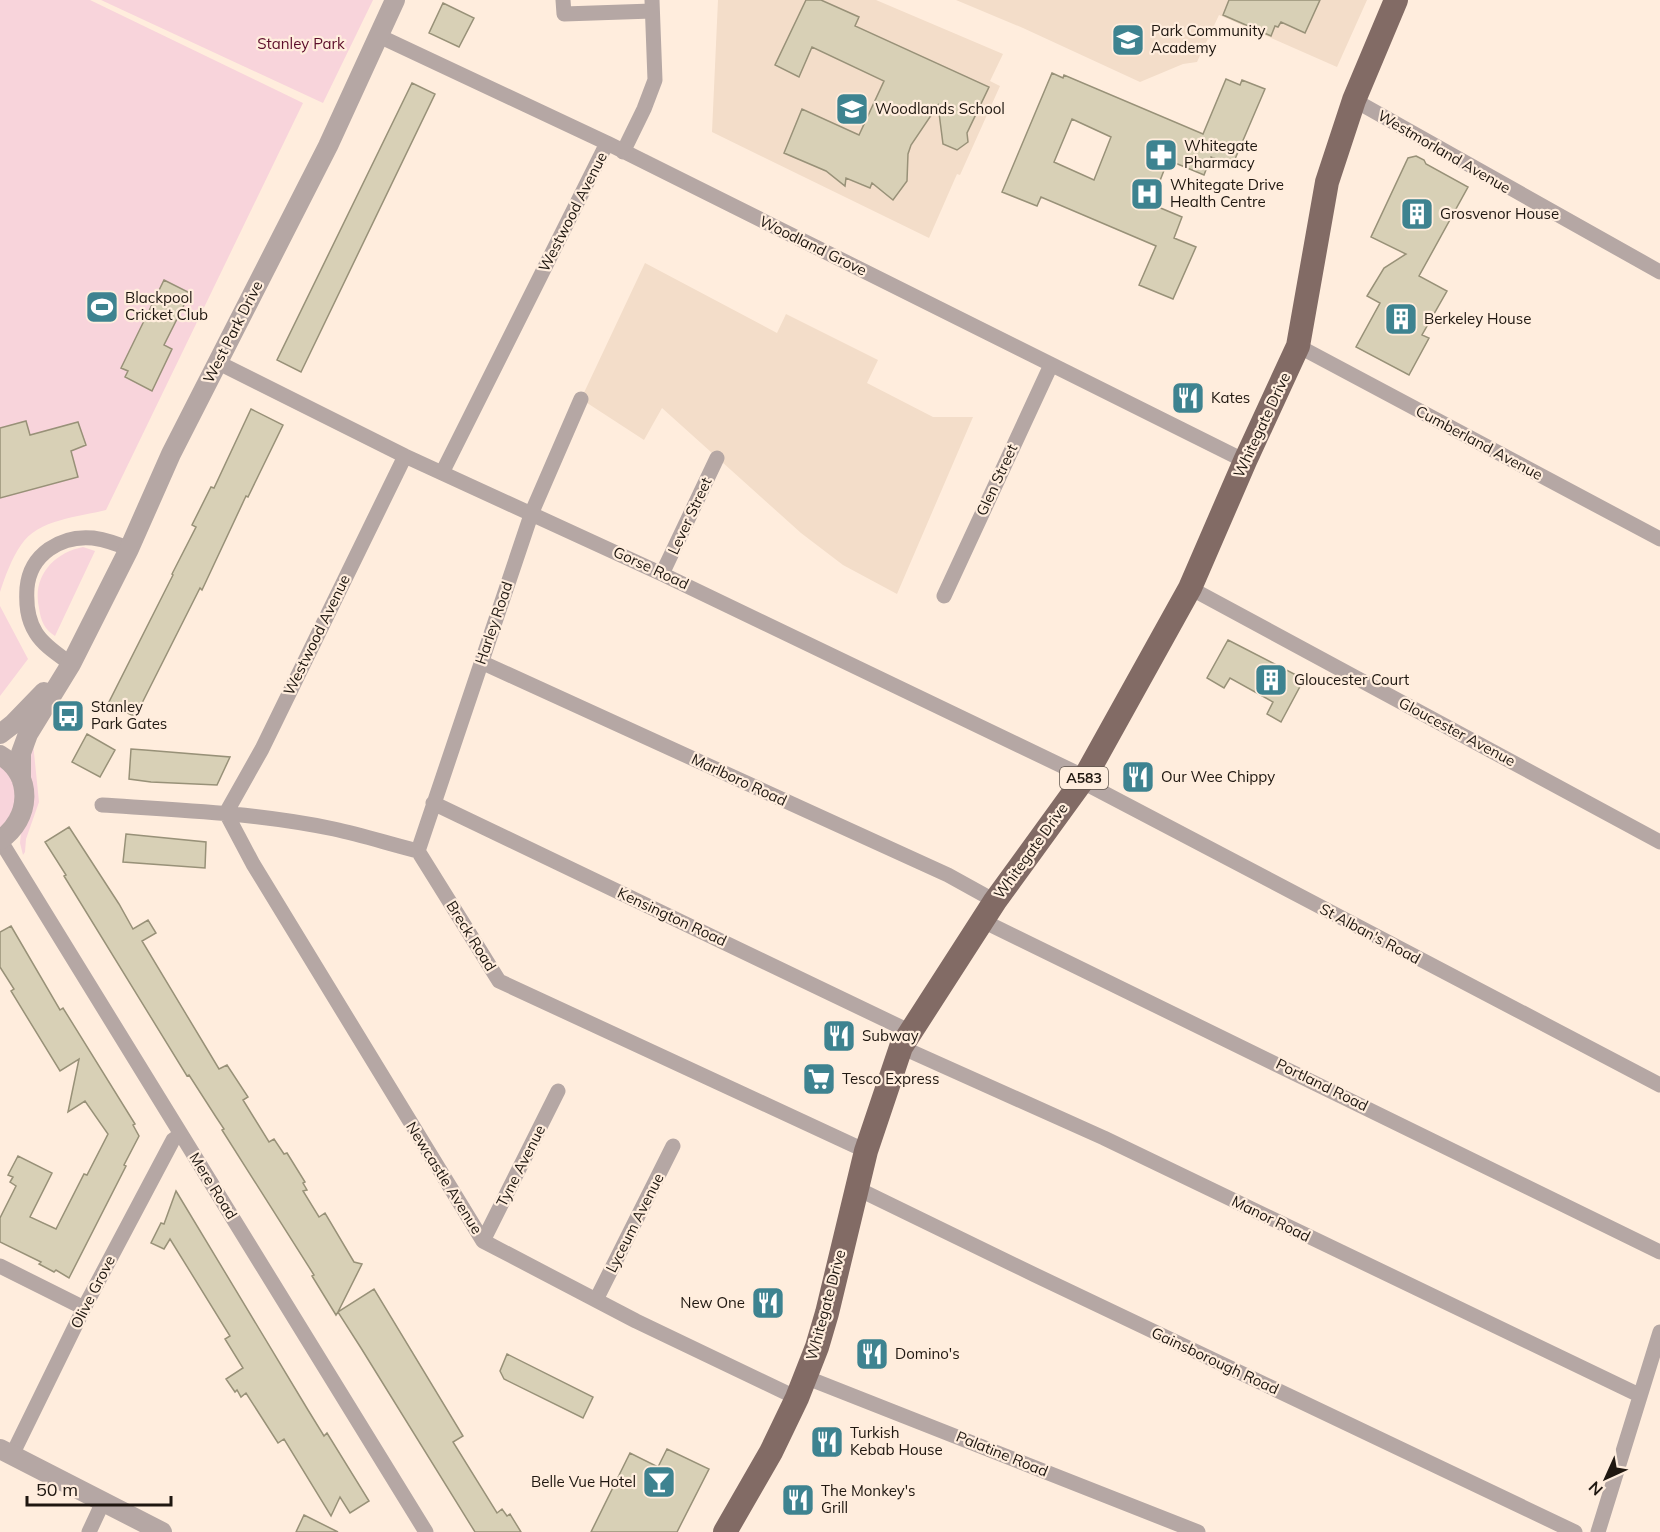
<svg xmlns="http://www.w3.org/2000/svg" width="1660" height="1532" viewBox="0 0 1660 1532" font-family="Mulish,sans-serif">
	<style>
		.built { fill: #f3ddc9 }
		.green { fill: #f8d4db }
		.building { fill: #d8d0b6; stroke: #989178; stroke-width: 1.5; fill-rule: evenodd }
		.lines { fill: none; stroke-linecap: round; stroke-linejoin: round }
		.minor { stroke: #b5a7a4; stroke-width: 15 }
		.tertiary { stroke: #b5a7a4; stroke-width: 20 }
		.primary { stroke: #826b65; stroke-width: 24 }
		.labels { text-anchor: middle; stroke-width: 4.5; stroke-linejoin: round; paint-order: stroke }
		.shield { fill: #ffeddd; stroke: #62574e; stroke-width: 1.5 }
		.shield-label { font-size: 14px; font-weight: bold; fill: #1f1710 }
		.poi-label { font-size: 15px; fill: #1f1710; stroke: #ffeddd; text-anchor: start }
		.park-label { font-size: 15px; fill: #5d0e2b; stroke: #ffeddd }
		.street-label { font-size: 15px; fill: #1f1710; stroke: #ffeddd }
	</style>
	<rect width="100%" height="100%" fill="#ffeddd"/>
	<path class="built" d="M 718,0 L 876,0 L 1003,54 L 990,81 L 1000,86 L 960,175 L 957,174 L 929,238 L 712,132 Z
		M 956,0 L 1367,0 L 1337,67 L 1219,15 L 1197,62 L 1183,64 L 1140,82 L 1023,28 Z
		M 645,263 L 777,333 L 786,314 L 878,360 L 867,383 L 933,417 L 973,417 L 897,594 L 843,565 L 801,533 L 662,408 L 644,440 L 581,399 Z"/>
	<path class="green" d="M 0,0 L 90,0 L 303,103 L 106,510 C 79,517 38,519 21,545 C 12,558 5,576 0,592 Z
		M 101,0 L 373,0 L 323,103 Z
		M 83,547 L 95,551 L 55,636 C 44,629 41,621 39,608 C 32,577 53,553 83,547 Z
		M 0,606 L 28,659 L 0,696 Z
		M 33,743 L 39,802 L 26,839 L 25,852 L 23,855 L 20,843 L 28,762 Z
		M 0,762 L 15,779 L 15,811 L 0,830 Z"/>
	<path class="building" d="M 806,0 L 821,0 L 859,17 L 855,26 L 989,87 L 967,133 L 968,142 L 957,150 L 943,144 L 938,105 L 911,145 L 908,154 L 907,181 L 893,200 L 872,183 L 870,188 L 846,178 L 845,186 L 826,171 L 784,153 L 802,109 L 859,135 L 884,81 L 812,47 L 799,77 L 775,65 Z
		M 1229,0 L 1320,0 L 1305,33 L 1281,22 L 1278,27 L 1275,26 L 1271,36 L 1223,15 Z
		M 443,3 L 474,18 L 459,47 L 429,33 Z
		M 1052,73 L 1063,78 L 1064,75 L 1203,134 L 1226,79 L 1240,85 L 1242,80 L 1265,89 L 1232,166 L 1211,157 L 1204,175 L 1168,160 L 1151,204 L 1182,217 L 1174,238 L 1196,247 L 1173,299 L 1139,285 L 1156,246 L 1041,197 L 1037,206 L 1002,192 ZM 1072,119 L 1111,137 L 1094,180 L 1054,162 Z
		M 412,83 L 435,94 L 301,372 L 277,360 Z
		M 1416,156 L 1424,160 L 1426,164 L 1468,187 L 1419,276 L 1447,291 L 1422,335 L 1429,338 L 1409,375 L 1356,347 L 1380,303 L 1367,296 L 1384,268 L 1406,254 L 1371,237 L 1408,158 Z
		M 164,280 L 190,293 L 164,345 L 172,349 L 152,391 L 125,377 L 128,371 L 121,368 Z
		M 251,409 L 283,425 L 248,497 L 246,496 L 202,590 L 200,588 L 133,721 L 134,716 L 108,704 L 173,575 L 172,574 L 196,527 L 192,525 L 211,487 L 214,488 Z
		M 26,421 L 30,435 L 78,422 L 86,445 L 71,451 L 78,477 L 0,498 L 0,428 Z
		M 1228,640 L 1304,679 L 1281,722 L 1267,714 L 1273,702 L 1230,678 L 1224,688 L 1207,678 Z
		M 87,734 L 115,750 L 100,777 L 72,762 Z
		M 131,749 L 145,750 L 230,757 L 217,785 L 151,782 L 129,779 Z
		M 69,827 L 119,904 L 133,929 L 148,920 L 156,933 L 142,941 L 207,1049 L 219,1069 L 227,1065 L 248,1097 L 243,1100 L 269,1142 L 274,1139 L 284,1154 L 287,1153 L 305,1182 L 303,1183 L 307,1190 L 303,1191 L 319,1217 L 325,1213 L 354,1262 L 362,1264 L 338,1312 L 374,1289 L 463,1436 L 453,1442 L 497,1513 L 502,1509 L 507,1516 L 510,1514 L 521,1532 L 475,1532 L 361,1348 L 338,1312 L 336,1315 L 312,1276 L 314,1275 L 222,1130 L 224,1129 L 216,1117 L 189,1075 L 187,1076 L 64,876 L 66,875 L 45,842 Z
		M 126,834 L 206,842 L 205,868 L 123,862 Z
		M 11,926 L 60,1010 L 63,1008 L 135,1124 L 133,1125 L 139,1136 L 124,1165 L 126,1166 L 69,1278 L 56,1270 L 54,1272 L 39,1264 L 41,1262 L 0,1242 L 0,1218 L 16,1186 L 10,1182 L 13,1177 L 8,1175 L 18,1156 L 52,1173 L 30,1217 L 56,1229 L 84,1174 L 87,1175 L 108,1134 L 85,1101 L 68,1112 L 79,1059 L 60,1071 L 11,991 L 14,989 L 0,967 L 0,932 Z
		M 176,1191 L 308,1410 L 324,1436 L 327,1433 L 369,1501 L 350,1513 L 340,1497 L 331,1516 L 284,1439 L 278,1443 L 246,1393 L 241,1397 L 237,1390 L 235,1392 L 226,1379 L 243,1368 L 225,1339 L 230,1336 L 170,1239 L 164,1249 L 151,1243 L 161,1223 L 164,1224 Z
		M 507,1354 L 593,1397 L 583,1418 L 504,1379 L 500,1371 Z
		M 667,1449 L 709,1469 L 677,1532 L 591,1532 L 630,1453 L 658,1467 Z
		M 304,1515 L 338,1532 L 296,1532 Z"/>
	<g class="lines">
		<path class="minor" d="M 563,0 L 564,14 L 652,11
			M 379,36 L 607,143 L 1245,461
			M 1354,100 L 1660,272
			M 623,152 L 644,109 L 655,80 L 652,0
			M 1298,346 L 1660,539
			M 217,362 L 405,456 L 662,574 L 1085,777
			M 442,473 L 607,143
			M 662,574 L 717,458
			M 1190,588 L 1660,842
			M 944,596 L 1051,365
			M 481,662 L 948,875 L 995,901
			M 71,664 C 59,655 44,646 36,633 C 27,619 26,604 27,588 C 30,554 61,535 93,538 C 106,540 118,544 129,549
			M 1081,781 L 1660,1085
			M 433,803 L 911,1032
			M 102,805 C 180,810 258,813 334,829 C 362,835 390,844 418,851 L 499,981 L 866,1151
			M 226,813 L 253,864 L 483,1241 L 636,1321 L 797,1398
			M 226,813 L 262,749 L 405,456
			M 0,840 L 426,1532
			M 418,851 L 532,512 L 581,399
			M 983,921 L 1660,1252
			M 901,1047 L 1104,1138 L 1639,1395
			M 856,1188 L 1035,1275 L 1575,1532
			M 483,1241 L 558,1091
			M 0,1266 L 84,1308
			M 596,1300 L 673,1146
			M 805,1377 L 1198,1532
			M 12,1455 L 84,1308 L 173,1140 L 181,1134
			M 89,1532 L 103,1502
			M 1598,1532 L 1660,1332"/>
		<path class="tertiary" d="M 0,734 L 13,724 L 44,692
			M 0,755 C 34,775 31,819 0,840
			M 21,778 L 21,753 L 28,734 L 71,664 L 129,549 L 171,454 L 328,146 L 395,0
			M 0,1449 L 162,1532"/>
		<path class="primary" d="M 725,1532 L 771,1452 L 797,1398 L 817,1347 L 827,1313 L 866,1151 L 901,1047 L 995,901 L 1085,777 L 1190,588 L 1245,461 L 1298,346 L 1327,182 L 1354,100 L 1396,0"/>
	</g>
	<defs>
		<g id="school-square" transform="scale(1.725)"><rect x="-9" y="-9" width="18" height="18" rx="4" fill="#3e8390" stroke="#ffeddd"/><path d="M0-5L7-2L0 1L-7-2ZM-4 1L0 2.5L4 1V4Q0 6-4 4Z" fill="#fff"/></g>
		<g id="pharmacy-square" transform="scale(1.725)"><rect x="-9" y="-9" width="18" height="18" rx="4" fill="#3e8390" stroke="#ffeddd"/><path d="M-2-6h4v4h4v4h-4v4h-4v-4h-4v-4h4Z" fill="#fff"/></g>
		<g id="hospital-square" transform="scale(1.725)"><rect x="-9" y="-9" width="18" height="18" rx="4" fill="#3e8390" stroke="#ffeddd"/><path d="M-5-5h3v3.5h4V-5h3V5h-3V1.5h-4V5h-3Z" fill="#fff"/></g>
		<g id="building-square" transform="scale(1.725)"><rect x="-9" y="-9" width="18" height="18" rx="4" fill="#3e8390" stroke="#ffeddd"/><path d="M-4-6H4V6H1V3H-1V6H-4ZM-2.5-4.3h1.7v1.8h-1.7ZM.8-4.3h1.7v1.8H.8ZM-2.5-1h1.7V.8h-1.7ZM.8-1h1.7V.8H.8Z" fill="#fff"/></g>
		<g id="stadium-square" transform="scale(1.725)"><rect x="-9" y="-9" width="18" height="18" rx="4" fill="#3e8390" stroke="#ffeddd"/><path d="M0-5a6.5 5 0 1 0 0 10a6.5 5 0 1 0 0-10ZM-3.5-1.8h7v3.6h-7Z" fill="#fff"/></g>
		<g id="restaurant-square" transform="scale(1.725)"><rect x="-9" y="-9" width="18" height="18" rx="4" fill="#3e8390" stroke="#ffeddd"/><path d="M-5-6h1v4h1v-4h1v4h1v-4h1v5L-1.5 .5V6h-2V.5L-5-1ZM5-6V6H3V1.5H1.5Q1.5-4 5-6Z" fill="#fff"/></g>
		<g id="bus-square" transform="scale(1.725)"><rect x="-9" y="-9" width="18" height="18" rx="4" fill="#3e8390" stroke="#ffeddd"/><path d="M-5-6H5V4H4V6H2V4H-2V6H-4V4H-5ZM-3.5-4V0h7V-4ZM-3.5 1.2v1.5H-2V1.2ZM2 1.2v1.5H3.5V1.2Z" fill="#fff"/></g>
		<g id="supermarket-square" transform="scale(1.725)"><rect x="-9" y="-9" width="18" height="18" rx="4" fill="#3e8390" stroke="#ffeddd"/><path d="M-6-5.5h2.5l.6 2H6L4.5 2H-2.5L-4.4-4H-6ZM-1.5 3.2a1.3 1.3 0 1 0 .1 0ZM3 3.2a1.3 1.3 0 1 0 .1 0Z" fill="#fff"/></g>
		<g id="bar-square" transform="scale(1.725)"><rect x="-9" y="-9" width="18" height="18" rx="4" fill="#3e8390" stroke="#ffeddd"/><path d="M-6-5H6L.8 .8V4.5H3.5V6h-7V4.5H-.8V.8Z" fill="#fff"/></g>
	</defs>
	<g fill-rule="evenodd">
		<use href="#school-square" x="1128" y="40"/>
		<use href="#school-square" x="852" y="109"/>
		<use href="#pharmacy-square" x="1161" y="155"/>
		<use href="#hospital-square" x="1147" y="194"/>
		<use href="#building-square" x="1417" y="214"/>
		<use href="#stadium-square" x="102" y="307"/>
		<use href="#building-square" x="1401" y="319"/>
		<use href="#restaurant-square" x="1188" y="398"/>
		<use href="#building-square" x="1271" y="680"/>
		<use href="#bus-square" x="68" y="716"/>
		<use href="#restaurant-square" x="1138" y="777"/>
		<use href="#restaurant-square" x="839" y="1036"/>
		<use href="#supermarket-square" x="819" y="1079"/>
		<use href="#restaurant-square" x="768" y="1303"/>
		<use href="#restaurant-square" x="872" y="1354"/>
		<use href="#restaurant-square" x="827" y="1442"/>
		<use href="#bar-square" x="659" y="1482"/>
		<use href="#restaurant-square" x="798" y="1500"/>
	</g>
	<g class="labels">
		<rect class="shield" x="1060" y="767" width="48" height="22" rx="4.5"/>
		<g class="shield-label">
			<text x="1084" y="783">A583</text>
		</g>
		<g class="poi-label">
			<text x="1151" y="36">Park Community<tspan x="1151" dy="17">Academy</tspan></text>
			<text x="875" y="114">Woodlands School</text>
			<text x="1184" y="151">Whitegate<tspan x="1184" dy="17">Pharmacy</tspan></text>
			<text x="1170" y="190">Whitegate Drive<tspan x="1170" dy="17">Health Centre</tspan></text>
			<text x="1440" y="219">Grosvenor House</text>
			<text x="125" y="303">Blackpool<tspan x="125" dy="17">Cricket Club</tspan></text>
			<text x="1424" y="324">Berkeley House</text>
			<text x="1211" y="403">Kates</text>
			<text x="1294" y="685">Gloucester Court</text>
			<text x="91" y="712">Stanley<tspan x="91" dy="17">Park Gates</tspan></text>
			<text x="1161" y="782">Our Wee Chippy</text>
			<text x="862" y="1041">Subway</text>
			<text x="842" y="1084">Tesco Express</text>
			<text x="745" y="1308" text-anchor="end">New One</text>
			<text x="895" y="1359">Domino's</text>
			<text x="850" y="1438">Turkish<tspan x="850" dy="17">Kebab House</tspan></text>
			<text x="636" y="1487" text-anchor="end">Belle Vue Hotel</text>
			<text x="821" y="1496">The Monkey's<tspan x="821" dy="17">Grill</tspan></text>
		</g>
		<g class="park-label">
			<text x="301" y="49">Stanley Park</text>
		</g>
		<g class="street-label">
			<text transform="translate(1444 152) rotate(30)" y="5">Westmorland Avenue</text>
			<text transform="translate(573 212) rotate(-63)" y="5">Westwood Avenue</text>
			<text transform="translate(813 246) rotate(26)" y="5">Woodland Grove</text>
			<text transform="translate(233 332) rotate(-63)" y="5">West Park Drive</text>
			<text transform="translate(1262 425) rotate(-65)" y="5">Whitegate Drive</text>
			<text transform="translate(1479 443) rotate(28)" y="5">Cumberland Avenue</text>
			<text transform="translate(997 480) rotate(-65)" y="5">Glen Street</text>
			<text transform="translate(690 516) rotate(-65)" y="5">Lever Street</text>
			<text transform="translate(651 568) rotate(25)" y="5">Gorse Road</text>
			<text transform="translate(494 623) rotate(-71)" y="5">Harley Road</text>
			<text transform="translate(317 635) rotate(-64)" y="5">Westwood Avenue</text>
			<text transform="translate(1457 732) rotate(28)" y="5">Gloucester Avenue</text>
			<text transform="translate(739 780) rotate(25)" y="5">Marlboro Road</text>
			<text transform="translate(1031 851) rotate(-54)" y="5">Whitegate Drive</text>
			<text transform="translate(672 917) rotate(25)" y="5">Kensington Road</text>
			<text transform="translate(1370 934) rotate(28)" y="5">St Alban's Road</text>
			<text transform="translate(471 936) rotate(58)" y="5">Breck Road</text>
			<text transform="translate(1322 1085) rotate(26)" y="5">Portland Road</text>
			<text transform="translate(521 1166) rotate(-63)" y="5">Tyne Avenue</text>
			<text transform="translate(444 1178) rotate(58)" y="5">Newcastle Avenue</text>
			<text transform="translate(213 1186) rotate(58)" y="5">Mere Road</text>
			<text transform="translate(1271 1219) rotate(26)" y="5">Manor Road</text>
			<text transform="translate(635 1223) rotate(-63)" y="5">Lyceum Avenue</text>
			<text transform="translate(93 1292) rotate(-63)" y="5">Olive Grove</text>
			<text transform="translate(826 1305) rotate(-75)" y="5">Whitegate Drive</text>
			<text transform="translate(1215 1361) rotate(25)" y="5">Gainsborough Road</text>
			<text transform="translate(1002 1454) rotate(22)" y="5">Palatine Road</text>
		</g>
	</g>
	<g transform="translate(1606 1478) rotate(225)" stroke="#ffeddd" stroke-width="4.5" paint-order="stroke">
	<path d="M0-4.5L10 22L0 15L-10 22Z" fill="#1f1710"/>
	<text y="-9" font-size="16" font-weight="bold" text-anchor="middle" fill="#1f1710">N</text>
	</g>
	<path d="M27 1496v9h144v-9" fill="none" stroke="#1f1710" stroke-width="3"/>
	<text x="36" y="1496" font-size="18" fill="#1f1710" stroke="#ffeddd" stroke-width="4.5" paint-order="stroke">50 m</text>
</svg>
